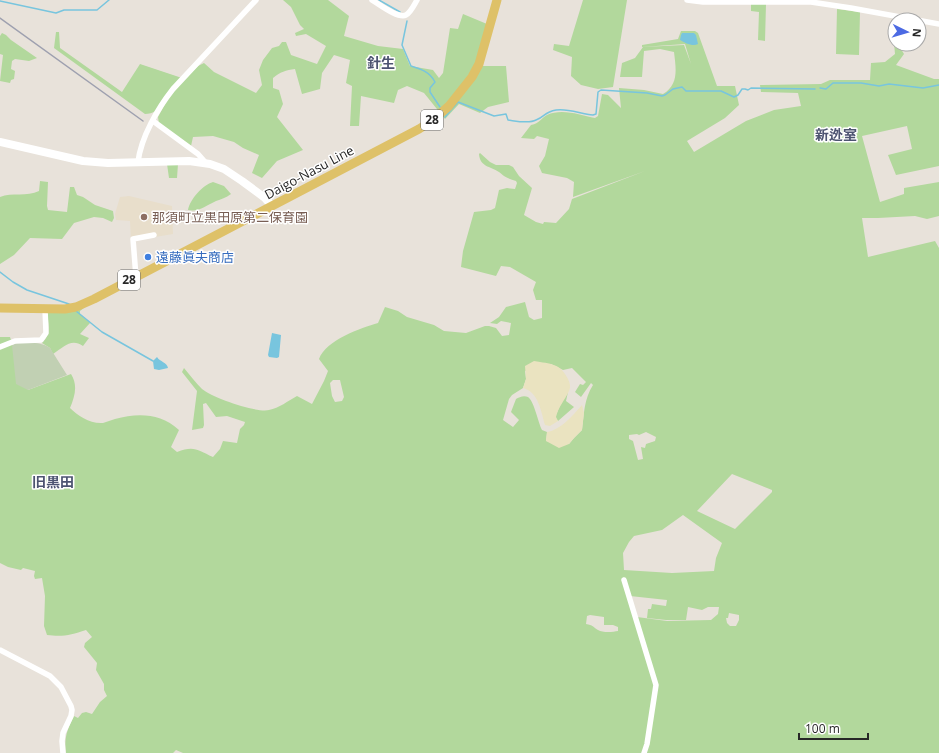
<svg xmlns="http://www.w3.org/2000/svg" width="939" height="753" viewBox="0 0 939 753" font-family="'Open Sans','Noto Sans JP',sans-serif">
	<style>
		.education { fill: #e8decb }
		.green { fill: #b2d89c; fill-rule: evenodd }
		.sand { fill: #eae3c0 }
		.cemetery { fill: #c1d0b3 }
		.water { fill: #78c5de }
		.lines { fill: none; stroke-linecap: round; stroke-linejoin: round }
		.stream { stroke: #78c5de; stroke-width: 1.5 }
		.street { stroke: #fff; stroke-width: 5.5 }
		.secondary { stroke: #fff; stroke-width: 8 }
		.primary { stroke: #dec168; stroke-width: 9 }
		.rail { stroke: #9ea0af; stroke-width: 1.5 }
		.education-dot { fill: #8d6e63; stroke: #fff; stroke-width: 1.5 }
		.shop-dot { fill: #3f7fe0; stroke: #fff; stroke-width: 1.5 }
		.labels { text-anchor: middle; stroke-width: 3; stroke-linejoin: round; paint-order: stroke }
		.shield { fill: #fff; stroke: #686868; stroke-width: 1 }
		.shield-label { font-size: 12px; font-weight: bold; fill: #272727 }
		.street-label { font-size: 13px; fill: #272727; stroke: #fff }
		.education-label { font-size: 13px; fill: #785e54; stroke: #fff; text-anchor: start }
		.shop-label { font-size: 13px; fill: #366cbe; stroke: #fff; text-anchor: start }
		.neighbourhood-label { font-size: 14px; font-weight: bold; fill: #4d5471; stroke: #fff }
	</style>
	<rect width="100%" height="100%" fill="#e8e2da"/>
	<path class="education" d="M 129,196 L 172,206 L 173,234 L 131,241 L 130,221 L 116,220 L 115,214 L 120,197 Z"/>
	<path class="green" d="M 283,0 L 328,0 L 349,16 L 344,36 L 378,46 L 403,49 L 410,66 L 433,70 L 439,78 L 443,73 L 450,28 L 458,29 L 463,14 L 487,24 L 481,66 L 506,66 L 509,102 L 488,107 L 480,113 L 459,104 L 445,119 L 424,93 L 407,86 L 398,90 L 394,103 L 361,96 L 359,126 L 350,126 L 352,86 L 346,83 L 350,60 L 334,55 L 322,73 L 320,89 L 302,94 L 295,69 C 286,70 280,72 273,78 L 273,88 L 279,90 L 283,104 L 277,117 L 303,150 L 277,161 L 262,178 L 252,173 L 259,155 L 243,148 L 234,142 L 213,136 L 193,137 L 191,146 L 159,124 L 158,117 L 165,104 C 159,109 153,114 145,114 L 54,48 L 56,32 L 59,32 L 60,48 L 122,92 L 140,64 L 185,79 L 198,66 L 204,63 L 214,72 L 256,93 L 262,85 L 259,70 L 263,60 L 272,48 L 279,46 L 282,42 L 286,42 L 291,55 L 317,64 L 326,46 L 306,34 L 296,36 L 295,33 L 304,29 L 300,25 L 291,7 Z
		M 583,0 L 627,0 L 613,87 L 598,89 L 581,85 L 571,76 L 572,57 L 553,50 L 554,44 L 569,46 Z
		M 751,3 L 766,4 L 765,41 L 758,40 L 759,12 L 751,11 Z
		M 837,9 L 860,12 L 859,55 L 836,54 Z
		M 681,31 L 695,31 L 698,33 L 717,86 L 735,86 L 739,105 L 725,118 L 687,141 L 694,152 L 746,121 L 774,110 L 801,106 L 798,93 L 761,92 L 760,85 L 821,84 L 830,80 L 870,80 L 871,63 L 885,62 L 895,54 L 894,43 L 895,41 L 895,44 L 898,44 L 904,54 L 896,65 L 934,79 L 939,79 L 939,166 L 896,175 L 888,155 L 912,149 L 907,126 L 862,136 L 880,202 L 904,194 L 904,188 L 939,182 L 939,216 L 927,219 L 915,216 L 878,218 L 862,218 L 868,257 L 935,241 L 939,248 L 939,753 L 183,753 L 176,750 L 173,753 L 66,753 C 64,739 67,729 74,716 L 78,718 L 82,713 L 86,712 L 92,714 L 100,702 L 107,696 L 104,690 L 104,684 L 96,670 L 97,663 L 84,647 L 85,643 L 92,637 L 86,630 C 71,635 63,637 47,635 L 44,626 L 45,596 L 42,578 L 35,579 L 34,576 L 35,571 L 23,568 L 21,570 L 8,567 L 0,563 L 0,337 L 10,337 L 28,390 L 71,374 C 78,385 75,396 70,408 C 78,416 90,424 103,423 C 107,422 111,420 115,419 C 138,413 160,413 179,430 L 171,447 L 177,452 C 194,445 198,450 213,457 L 220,449 L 223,441 L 237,443 L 240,429 L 244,425 L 245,422 L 227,416 L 216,417 L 206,403 L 203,404 L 204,425 L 203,428 L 192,430 L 197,391 L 182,372 L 184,368 C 190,375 196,383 202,389 C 213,398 256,413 269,410 C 279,408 288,401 297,396 L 312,404 L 324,381 L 328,371 L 319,359 C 326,340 361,328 378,323 L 385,307 L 398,311 L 407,317 L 434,325 L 444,331 L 466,333 L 485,326 L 489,326 L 496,328 L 502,336 L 509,335 L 511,323 L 501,321 L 497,324 L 490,323 L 499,317 L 506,307 L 525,302 L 529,317 L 534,320 L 542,318 L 542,300 L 536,300 L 533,290 L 536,282 L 510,267 L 501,266 L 496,276 L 461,267 L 463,251 L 474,212 L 491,210 L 495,208 L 499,190 L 507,188 L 515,189 L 517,183 L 516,181 C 512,180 507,178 504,176 C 502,175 501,173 499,172 C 490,166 480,167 479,154 L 480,153 L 490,162 L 496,165 L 509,165 L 513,167 L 519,176 L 532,188 L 524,215 L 536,222 L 543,224 L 544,222 L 556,223 L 569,209 L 572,199 L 645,171 L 573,197 L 574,182 L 567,178 L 542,173 L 539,166 L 545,156 L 549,139 L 537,136 L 534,139 L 521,138 L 531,125 C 540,123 540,119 547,115 C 562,108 580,115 595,118 L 598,116 L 602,94 L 608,95 L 621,108 L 619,88 L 644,90 L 663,94 C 679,84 676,69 674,52 L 660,49 L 644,51 L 642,77 L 620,77 L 622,63 L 635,58 L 643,47 L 684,45 L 691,64 L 685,44 L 642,47 L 642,45 L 678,39 ZM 551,364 L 563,370 L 572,368 L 586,382 L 583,385 L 580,384 L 575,392 L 581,397 L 591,383 L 593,385 C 584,399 584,414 582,430 L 574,438 L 569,444 L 546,441 L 547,432 L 542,430 C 538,422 534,401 528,397 C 524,395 519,397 516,399 L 511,412 L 519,420 L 513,427 L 503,420 L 509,399 L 512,395 L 523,388 L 526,379 L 525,371 ZM 333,380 L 340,380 L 344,397 L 342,401 L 335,402 L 332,396 L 330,383 ZM 646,432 L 656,437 L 655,441 L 646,444 L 645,448 L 641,447 L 643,459 L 638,460 L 633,441 L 629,439 L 629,435 L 637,434 L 639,435 ZM 732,474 L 772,490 L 772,492 L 735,529 L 697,511 ZM 683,515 L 722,543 L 716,558 L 714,571 L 672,573 L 624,570 L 623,553 L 629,542 L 634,536 L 662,530 ZM 630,596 L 667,600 L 666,606 L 652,604 L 651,609 L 648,609 L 647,618 L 666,620 L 686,620 L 688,607 L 702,610 L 708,607 L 719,607 L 718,614 L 711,620 L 667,621 L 637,617 ZM 729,613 L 739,615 L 739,620 L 736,626 L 730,626 L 727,623 L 726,618 L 728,618 ZM 590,615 L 604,617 L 604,625 L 613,625 L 618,627 L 618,631 C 613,632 603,633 598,630 C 593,627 593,625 586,624 L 587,616 Z
		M 2,33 L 6,35 L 11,40 L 37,58 L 29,61 L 15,59 L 12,61 L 11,69 L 15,71 L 14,79 L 11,80 L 10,83 L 0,81 L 3,55 L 0,54 L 0,36 Z
		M 167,164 L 178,164 L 177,178 L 169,178 Z
		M 40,181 L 48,182 L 47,206 L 48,210 L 67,212 L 70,187 L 74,187 L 77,195 L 83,197 L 95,205 L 113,211 L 114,218 L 112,222 L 103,218 L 94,217 L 74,223 L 62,239 L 30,238 L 14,255 L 0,264 L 0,197 C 12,192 27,197 39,191 Z
		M 213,182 L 224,186 L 231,194 C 226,198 221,199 216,201 C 205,206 200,212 188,210 C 190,199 203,185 213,182 Z
		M 85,307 L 80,311 L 80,314 L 90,323 L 80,334 L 89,338 L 83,346 C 71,338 64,347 53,354 L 50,348 L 42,343 C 51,334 49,325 47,313 Z
		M 568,392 L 566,401 L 574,407 L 558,421 L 555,417 L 562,401 Z"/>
	<path class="sand" d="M 534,361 C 551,364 560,363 568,379 C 570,383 571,387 569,391 C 565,400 558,407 556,417 L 558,421 L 550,426 L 545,425 C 541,412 539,392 523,388 L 526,379 L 525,366 Z
		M 582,405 L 584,413 L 582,430 L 574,438 L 569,444 L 559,448 L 546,441 L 547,432 C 561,430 573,415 582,405 Z"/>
	<path class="cemetery" d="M 17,343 C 29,343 40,341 50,348 L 67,375 L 28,390 L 16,384 L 12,345 Z"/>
	<path class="water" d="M 682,33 L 694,33 L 696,35 L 698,44 C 693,47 685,43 680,40 L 681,35 Z
		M 272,333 L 281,335 L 279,357 L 277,358 L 269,357 L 268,355 Z
		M 157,357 C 160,362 167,362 168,368 L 159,370 L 154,369 L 153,361 Z"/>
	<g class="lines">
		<path class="stream" d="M 379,0 L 400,12
			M 0,1 L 56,13 L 64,10 L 97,10 L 109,0
			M 407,21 L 402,45 L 411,66 C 421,69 430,72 435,82 L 430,88 L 430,92 L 440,107
			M 820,88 L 826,89 L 833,83 L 861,83 L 879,86 L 889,84 L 923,88 L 939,85
			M 445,117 L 458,102 L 494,116 L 506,114 L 508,120 C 516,121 529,124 536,120 C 545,117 544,112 556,110 C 568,108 581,114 593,115 L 596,114 L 598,92 L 601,90 L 647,93 L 662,96 L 665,95 L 673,89 L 682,87 L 686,91 L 721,91 L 734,97 L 738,95 L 742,89 L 745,89 L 748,90 L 751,88 L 815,89
			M 0,272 L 13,282 L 27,290 L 69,304
			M 76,311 L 102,332 L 153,361"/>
		<path class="street" d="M 372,0 C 379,4 398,19 406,15 C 411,12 414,5 417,0
			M 687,0 L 703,2 L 811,2 L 851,8 L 939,24
			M 153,121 L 198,154 L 205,162
			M 138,162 C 141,137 158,108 173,89 L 256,0
			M 136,277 L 133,239 L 154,235
			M 0,347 L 15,341 L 41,340 L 46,333 L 45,309
			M 624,580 L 656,685 L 647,744 L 644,753
			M 0,650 L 50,676 L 61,687 L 71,706 L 72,710 L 71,716 L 63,733 L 62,741 L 63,753"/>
		<path class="secondary" d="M 0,142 L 83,161 L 108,163 L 189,161 L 210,164 L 224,169 L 242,181 L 265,198 L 272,206"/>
		<path class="primary" d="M 0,308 L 65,309 L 76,307 L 94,299 L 419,129 L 433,120 L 449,106 L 472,77 L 479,64 L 497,0"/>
		<path class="rail" d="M 0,18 L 143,121"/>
	</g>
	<circle class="education-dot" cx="144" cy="217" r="4"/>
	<circle class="shop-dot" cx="148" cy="257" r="4"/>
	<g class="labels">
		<g class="shield">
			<rect x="421" y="110" width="22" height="20" rx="3"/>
			<rect x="118" y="270" width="22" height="20" rx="3"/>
		</g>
		<g class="shield-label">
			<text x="432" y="124">28</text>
			<text x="129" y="284">28</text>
		</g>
		<g class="street-label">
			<text transform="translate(309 172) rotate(-28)" y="5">Daigo-Nasu Line</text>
		</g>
		<g class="education-label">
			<text x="152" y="222">那須町立黒田原第二保育園</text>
		</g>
		<g class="shop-label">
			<text x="156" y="262">遠藤眞夫商店</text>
		</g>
		<g class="neighbourhood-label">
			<text x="381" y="68">針生</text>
			<text x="836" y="140">新迯室</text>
			<text x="53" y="487">旧黒田</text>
		</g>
	</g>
	<g transform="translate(907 32) rotate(95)"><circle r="19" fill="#ffffff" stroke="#a9a9a9"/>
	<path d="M0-3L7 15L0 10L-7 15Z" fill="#4c6ae3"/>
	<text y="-6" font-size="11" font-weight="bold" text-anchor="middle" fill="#272727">N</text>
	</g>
	<path d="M799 733v6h69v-6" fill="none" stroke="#272727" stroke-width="2"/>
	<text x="805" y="733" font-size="12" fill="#272727" stroke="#ffffff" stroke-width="3" paint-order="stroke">100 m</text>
</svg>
